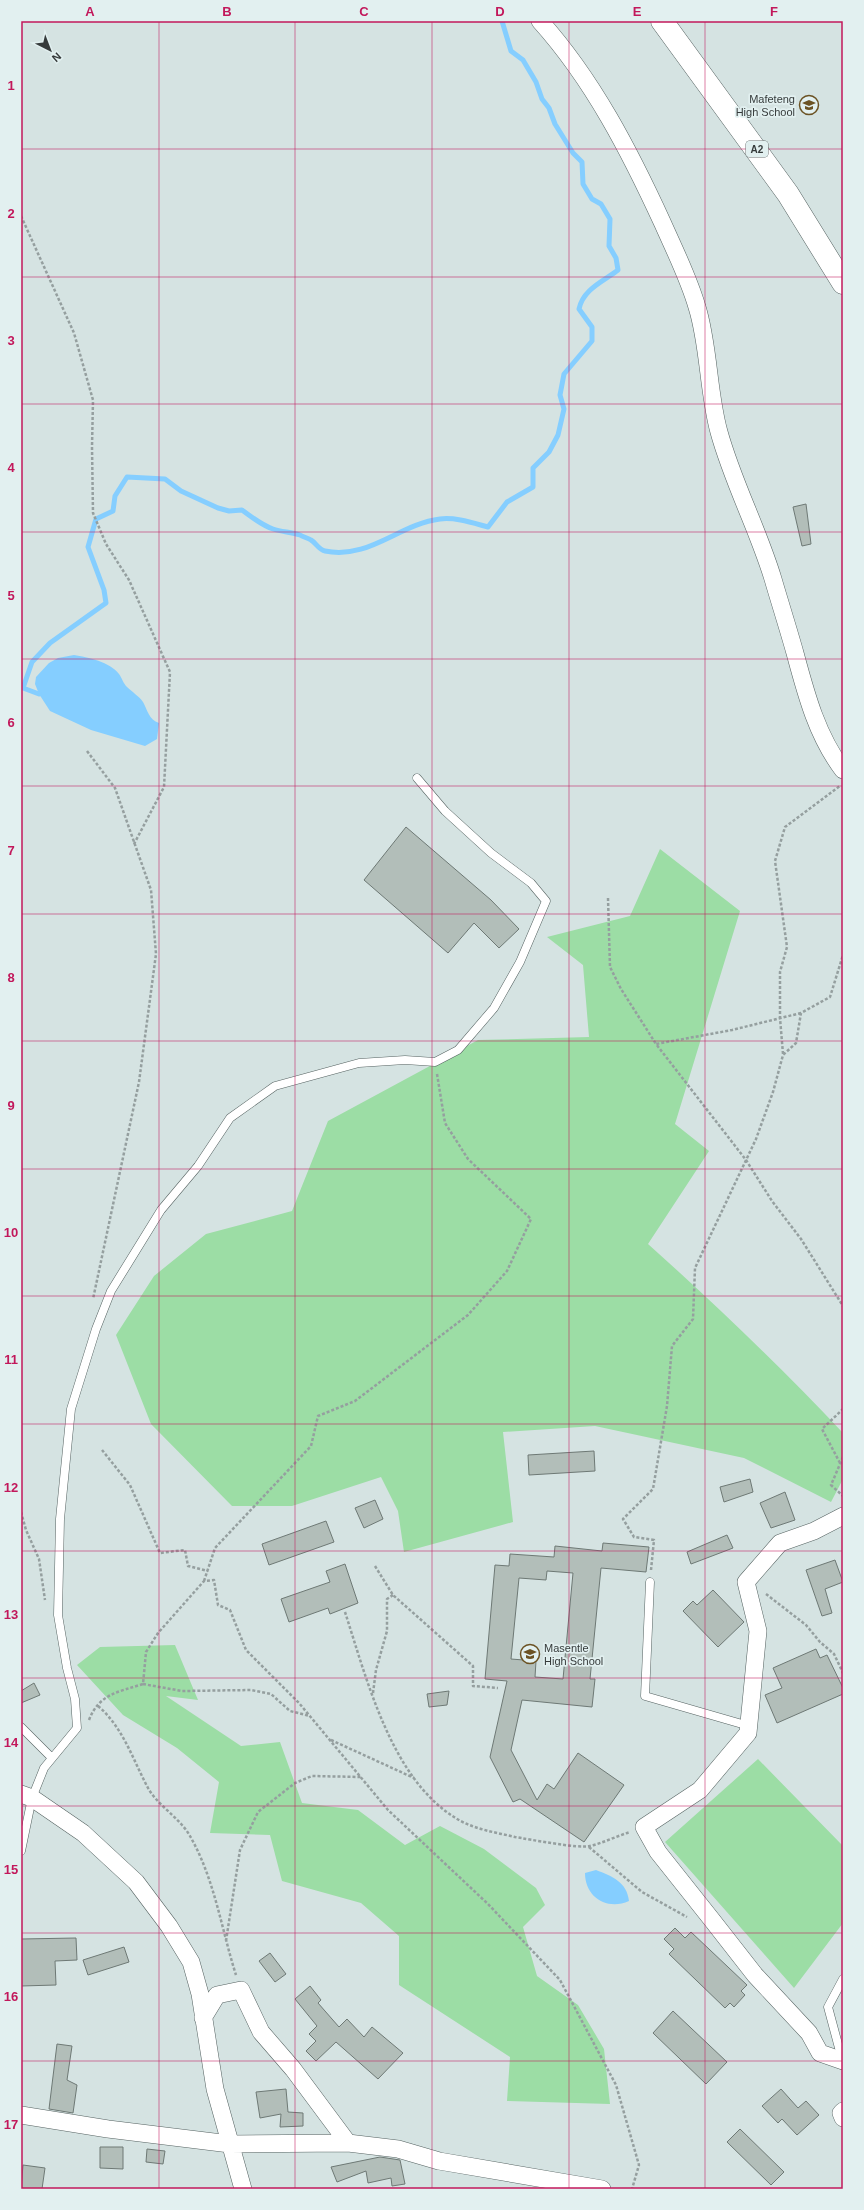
<svg xmlns="http://www.w3.org/2000/svg" width="864" height="2210" viewBox="0 0 864 2210" font-family="Helvetica,sans-serif">
	<style>
		.green { fill: #9cdda5 }
		.water { fill: #85ceff }
		.lines { fill: none; stroke-linecap: round; stroke-linejoin: round }
		.stream { stroke: #85ceff; stroke-width: 5 }
		.building { fill: #b2beb9; stroke: #6e7975; fill-rule: evenodd }
		.service-casing { stroke: #566362; stroke-width: 9 }
		.minor-casing { stroke: #566362; stroke-width: 18 }
		.primary-casing { stroke: #566362; stroke-width: 23 }
		.path { stroke: #959f9f; stroke-width: 2.5; stroke-dasharray: 3 2; stroke-linecap: butt }
		.service { stroke: #fff; stroke-width: 8 }
		.minor { stroke: #fff; stroke-width: 17 }
		.primary { stroke: #fff; stroke-width: 22 }
		.grid { fill: none; stroke: #c2185b; stroke-width: 1; stroke-opacity: 0.55 }
		.labels { text-anchor: middle; stroke-width: 3.5; stroke-linejoin: round; paint-order: stroke }
		.shield { fill: #e2f0f0; stroke: #6a7171; stroke-width: 1 }
		.shield-label { font-size: 10px; font-weight: bold; fill: #363b3b }
		.poi-label { font-size: 11px; fill: #363b3b; stroke: #e2f0f0; text-anchor: end }
		.neatline { fill: none; stroke: #c2185b; stroke-width: 1.5 }
		.grid-label { font-size: 13px; text-anchor: middle; font-weight: bold; fill: #c2185b }
	</style>
	<rect width="100%" height="100%" fill="#d5e3e2"/>
	<path class="green" d="M 660,849 L 740,911 L 675,1124 L 709,1151 L 648,1244 C 715,1304 781,1367 843,1433 L 843,1479 L 831,1502 L 744,1458 L 595,1426 L 503,1432 L 513,1522 L 404,1552 L 398,1511 L 381,1477 L 292,1506 L 232,1506 L 151,1424 L 116,1335 L 154,1276 L 206,1234 L 292,1211 L 328,1121 L 478,1040 L 589,1037 L 583,965 L 547,937 L 630,916 Z
		M 175,1645 L 198,1700 L 166,1696 L 241,1746 L 280,1742 L 302,1803 L 358,1810 L 405,1845 L 440,1826 L 484,1849 L 536,1888 L 545,1905 L 523,1927 L 537,1976 L 578,2005 L 604,2049 L 610,2104 L 507,2101 L 510,2057 L 399,1985 L 399,1936 L 361,1903 L 282,1881 L 270,1835 L 210,1833 L 219,1782 L 177,1748 L 123,1715 L 77,1665 L 100,1647 Z
		M 758,1759 L 843,1846 L 843,1923 L 794,1988 L 665,1842 Z"/>
	<path class="water" d="M 74,655 C 88,657 110,662 119,674 C 122,678 123,683 127,687 C 132,692 139,696 143,702 C 147,709 149,720 159,723 L 157,739 L 145,746 L 91,730 L 50,711 L 39,694 L 35,684 L 36,677 L 49,663 L 58,658 Z
		M 596,1870 C 612,1876 627,1882 629,1901 C 607,1911 585,1897 585,1873 Z"/>
	<g class="lines">
		<path class="stream" d="M 39,694 L 23,688 L 32,662 L 50,643 L 106,603 L 104,590 L 88,547 L 96,519 L 113,511 L 115,496 L 127,477 L 165,479 L 181,491 L 218,508 L 229,511 L 242,510 C 252,517 261,525 273,529 C 282,532 291,532 300,535 C 303,537 308,538 311,540 C 316,543 319,550 325,551 C 369,560 399,524 440,519 C 455,517 473,523 488,527 L 507,502 L 533,487 L 533,468 L 549,452 L 558,435 L 564,409 L 560,395 L 564,374 L 592,341 L 592,327 L 579,309 C 583,289 604,281 618,270 L 616,258 L 609,246 L 610,219 L 601,204 L 592,199 L 583,184 L 582,162 L 573,153 L 555,124 L 549,108 L 542,99 L 536,82 L 523,60 L 511,51 L 502,21"/>
	</g>
	<path class="building" d="M 806,504 L 811,544 L 802,546 L 793,507 Z
		M 406,827 L 491,900 L 519,929 L 499,948 L 474,923 L 448,953 L 364,880 Z
		M 594,1451 L 595,1471 L 529,1475 L 528,1455 Z
		M 750,1479 L 753,1492 L 724,1502 L 720,1487 Z
		M 785,1492 L 795,1520 L 771,1528 L 760,1503 Z
		M 375,1500 L 383,1519 L 364,1528 L 355,1508 Z
		M 326,1521 L 334,1542 L 269,1565 L 262,1544 Z
		M 727,1535 L 733,1548 L 691,1564 L 687,1552 Z
		M 603,1543 L 649,1547 L 646,1572 L 601,1568 L 590,1679 L 595,1679 L 592,1707 L 522,1700 L 511,1750 L 537,1800 L 547,1784 L 554,1789 L 578,1753 L 624,1785 L 584,1842 L 520,1799 L 513,1802 L 490,1757 L 507,1681 L 485,1679 L 495,1565 L 509,1566 L 510,1554 L 554,1557 L 555,1546 L 602,1551 ZM 547,1571 L 573,1573 L 563,1679 L 535,1677 L 536,1661 L 511,1659 L 519,1578 L 546,1580 Z
		M 835,1560 L 843,1582 L 825,1589 L 832,1613 L 822,1616 L 806,1570 Z
		M 345,1564 L 358,1603 L 330,1614 L 328,1608 L 289,1622 L 281,1599 L 330,1582 L 326,1571 Z
		M 713,1590 L 744,1622 L 718,1647 L 683,1611 L 693,1601 L 697,1605 Z
		M 816,1649 L 820,1658 L 827,1655 L 843,1688 L 843,1694 L 777,1723 L 765,1695 L 782,1688 L 773,1668 Z
		M 34,1683 L 40,1695 L 21,1703 L 21,1691 Z
		M 449,1691 L 447,1705 L 429,1707 L 427,1694 Z
		M 675,1928 L 685,1938 L 691,1932 L 747,1985 L 741,1991 L 745,1995 L 734,2007 L 730,2003 L 725,2008 L 669,1954 L 674,1949 L 664,1939 Z
		M 76,1938 L 77,1960 L 55,1961 L 56,1985 L 21,1986 L 21,1939 Z
		M 124,1947 L 129,1962 L 88,1975 L 83,1960 Z
		M 270,1953 L 286,1974 L 275,1982 L 259,1961 Z
		M 310,1986 L 321,2000 L 318,2003 L 339,2027 L 347,2019 L 364,2037 L 372,2027 L 403,2053 L 378,2079 L 336,2042 L 316,2061 L 306,2051 L 316,2041 L 309,2034 L 317,2026 L 295,1999 Z
		M 673,2011 L 727,2062 L 706,2084 L 653,2033 Z
		M 57,2044 L 72,2046 L 67,2080 L 77,2085 L 73,2113 L 49,2109 Z
		M 286,2089 L 288,2112 L 303,2113 L 303,2126 L 280,2127 L 281,2114 L 260,2118 L 256,2092 Z
		M 781,2089 L 798,2108 L 806,2101 L 819,2115 L 797,2135 L 782,2119 L 778,2123 L 762,2106 Z
		M 740,2129 L 784,2172 L 771,2185 L 727,2142 Z
		M 100,2147 L 123,2147 L 123,2169 L 100,2168 Z
		M 147,2149 L 165,2151 L 163,2164 L 146,2162 Z
		M 380,2157 L 400,2160 L 405,2184 L 392,2186 L 391,2178 L 368,2183 L 366,2171 L 337,2182 L 331,2167 Z
		M 23,2165 L 45,2168 L 42,2189 L 21,2189 Z"/>
	<g class="lines">
		<g class="service-casing">
			<path id="service" d="M 650,1582 L 645,1696 L 749,1726
				M 21,1727 L 52,1758
				M 21,1851 L 32,1798 L 44,1768 L 77,1728 L 75,1699 L 67,1668 L 58,1615 L 60,1519 L 71,1409 L 96,1329 L 111,1291 L 161,1210 L 198,1166 L 230,1118 L 275,1086 L 359,1063 L 405,1060 L 435,1062 L 458,1050 L 494,1008 L 520,962 L 546,901 L 531,883 L 491,853 L 445,811 L 417,778
				M 842,2059 L 828,2007 L 843,1979"/>
		</g>
		<g class="minor-casing">
			<path id="minor" d="M 540,21 C 593,80 630,152 663,224 C 675,251 689,279 697,307 C 709,345 708,393 719,432 C 733,483 758,529 773,579 C 780,603 788,628 795,653 C 806,694 817,736 843,770
				M 843,1516 L 814,1531 L 780,1543 L 746,1582 L 758,1631 L 748,1733 L 700,1790 L 644,1827 L 658,1852 L 712,1920 L 755,1975 L 809,2033 L 820,2053 L 843,2061
				M 21,1794 L 32,1798 L 83,1833 L 136,1882 L 169,1926 L 191,1962 L 200,1994 L 215,2089 L 243,2189
				M 203,2018 L 217,1995 L 241,1990 L 261,2032 L 293,2069 L 348,2143
				M 843,2111 L 841,2113 L 843,2118
				M 21,2115 L 108,2129 L 230,2144 L 348,2143 L 398,2149 L 439,2161 L 602,2189"/>
		</g>
		<g class="primary-casing">
			<path id="primary" d="M 662,21 L 788,194 L 843,283"/>
		</g>
		<path class="path" d="M 21,216 L 74,333 L 93,400 L 92,447 L 93,513 L 106,544 L 129,580 L 170,672 L 164,787 L 134,844
			M 87,751 L 115,788 L 151,890 L 156,954 L 139,1082 L 93,1299
			M 608,898 L 610,967 L 621,989 L 656,1044
			M 801,1013 L 732,1030 L 656,1044 L 746,1160 L 772,1201 L 801,1239 L 843,1306
			M 783,1054 L 780,1018 L 780,972 L 787,947 L 775,861 L 785,827 L 840,786
			M 102,1450 L 130,1485 L 160,1553 L 185,1550 L 188,1566 L 208,1571
			M 843,1457 L 831,1485 L 843,1496
			M 840,1463 L 822,1429 L 843,1409
			M 21,1512 L 26,1530 L 39,1559 L 45,1600
			M 375,1566 L 393,1595 L 473,1666 L 473,1686 L 498,1688
			M 651,1570 L 654,1540 L 634,1537 L 623,1519 L 653,1489 L 667,1406 L 672,1346 L 693,1319 L 695,1268 L 756,1139 L 773,1092 L 783,1055 L 796,1043 L 801,1013 L 830,997 L 843,955
			M 204,1581 L 215,1548 L 311,1446 L 318,1416 L 355,1401 L 468,1315 L 507,1271 L 531,1219 L 468,1159 L 445,1123 L 437,1074
			M 766,1594 L 806,1625 L 820,1642 L 834,1654 L 843,1673
			M 345,1612 C 367,1680 391,1777 454,1817 C 472,1829 494,1832 515,1837 C 528,1839 579,1849 590,1846 C 603,1843 617,1836 630,1832
			M 143,1684 L 182,1691 L 251,1690 L 271,1694 L 290,1711 L 310,1716
			M 373,1693 L 376,1670 L 387,1631 L 387,1599 L 393,1595
			M 98,1706 C 123,1727 133,1760 148,1788 C 158,1806 180,1818 190,1836 C 215,1880 221,1928 236,1975
			M 89,1720 C 99,1694 118,1692 143,1684 L 146,1652 L 158,1633 L 204,1581 L 214,1580 L 218,1605 L 230,1610 L 246,1650 L 299,1703 L 388,1810 L 488,1904 L 560,1980 L 616,2085 L 639,2165 L 632,2189
			M 331,1740 L 414,1778
			M 589,1847 L 642,1892 L 687,1917
			M 226,1941 L 240,1850 L 258,1812 L 295,1783 L 312,1776 L 361,1777"/>
		<use href="#service" class="service"/>
		<use href="#minor" class="minor"/>
		<use href="#primary" class="primary"/>
	</g>
	<path class="grid" d="M 159,21 L 159,2189M 295,21 L 295,2189M 432,21 L 432,2189M 569,21 L 569,2189M 705,21 L 705,2189M 21,149 L 843,149M 21,277 L 843,277M 21,404 L 843,404M 21,532 L 843,532M 21,659 L 843,659M 21,786 L 843,786M 21,914 L 843,914M 21,1041 L 843,1041M 21,1169 L 843,1169M 21,1296 L 843,1296M 21,1424 L 843,1424M 21,1551 L 843,1551M 21,1678 L 843,1678M 21,1806 L 843,1806M 21,1933 L 843,1933M 21,2061 L 843,2061"/>
	<defs>
		<g id="school-ring" transform="scale(1)"><circle r="9.5" fill="#e2f0f0" stroke="#6b5223" stroke-width="1.5"/><path d="M0-5L7-2L0 1L-7-2ZM-4 1L0 2.5L4 1V4Q0 6-4 4Z" fill="#6b5223"/></g>
	</defs>
	<g fill-rule="evenodd">
		<use href="#school-ring" x="809" y="105"/>
		<use href="#school-ring" x="530" y="1654"/>
	</g>
	<g class="labels">
		<rect class="shield" x="746" y="141" width="22" height="16" rx="3"/>
		<g class="shield-label">
			<text x="757" y="153">A2</text>
		</g>
		<g class="poi-label">
			<text x="795" y="103">Mafeteng<tspan x="795" dy="13">High School</tspan></text>
			<text x="544" y="1652" text-anchor="start">Masentle<tspan x="544" dy="13">High School</tspan></text>
		</g>
	</g>
	<rect width="864" height="2210" fill="none" stroke="#e2f0f0" stroke-width="44"/>
	<g transform="translate(50 50) rotate(138)" stroke="#e2f0f0" stroke-width="3" paint-order="stroke">
	<path d="M0-3L7 15L0 10L-7 15Z" fill="#363b3b"/>
	<text y="-6" font-size="11" font-weight="bold" text-anchor="middle" fill="#363b3b">N</text>
	</g>
	<rect x="22" y="22" width="820" height="2166" class="neatline"/>
	<g class="grid-label">
		<text x="90" y="16">A</text>
		<text x="227" y="16">B</text>
		<text x="364" y="16">C</text>
		<text x="500" y="16">D</text>
		<text x="637" y="16">E</text>
		<text x="774" y="16">F</text>
		<text x="11" y="90">1</text>
		<text x="11" y="218">2</text>
		<text x="11" y="345">3</text>
		<text x="11" y="472">4</text>
		<text x="11" y="600">5</text>
		<text x="11" y="727">6</text>
		<text x="11" y="855">7</text>
		<text x="11" y="982">8</text>
		<text x="11" y="1110">9</text>
		<text x="11" y="1237">10</text>
		<text x="11" y="1364">11</text>
		<text x="11" y="1492">12</text>
		<text x="11" y="1619">13</text>
		<text x="11" y="1747">14</text>
		<text x="11" y="1874">15</text>
		<text x="11" y="2001">16</text>
		<text x="11" y="2129">17</text>
	</g>
</svg>
